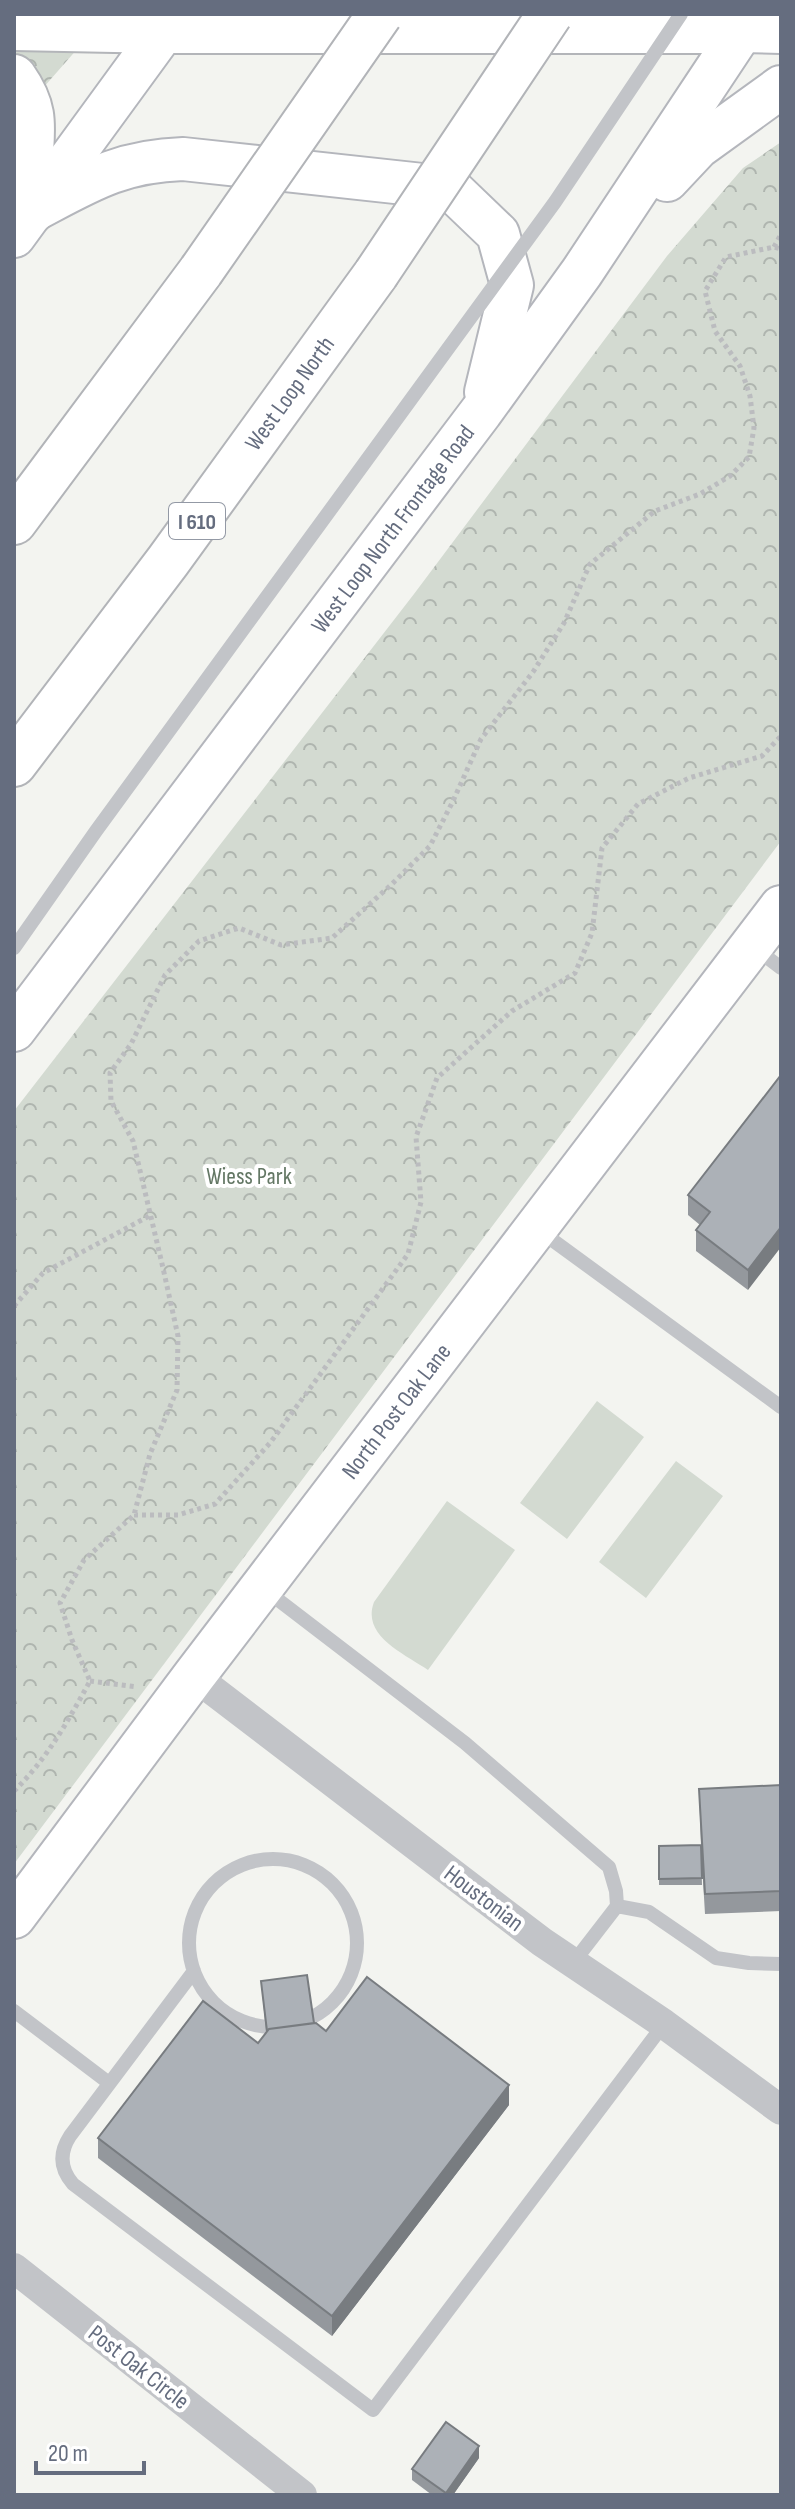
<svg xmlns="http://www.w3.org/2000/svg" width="795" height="2509" viewBox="0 0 795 2509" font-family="'Sofia Sans Condensed',sans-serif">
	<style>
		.grass { fill: #d3dad1 }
		.park { fill: url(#park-crowns) }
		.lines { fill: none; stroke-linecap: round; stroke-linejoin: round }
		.secondary-casing { stroke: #b4b6bc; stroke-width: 46 }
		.primary-casing { stroke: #b3b5b9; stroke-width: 48 }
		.highway-casing { stroke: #b2b4b8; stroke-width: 48 }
		.path { stroke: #bbbcbf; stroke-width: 5; stroke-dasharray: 4 4; stroke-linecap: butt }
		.lane { stroke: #c2c4c8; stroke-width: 14 }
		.street { stroke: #c2c4c8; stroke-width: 30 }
		.secondary { stroke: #fff; stroke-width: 42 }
		.primary { stroke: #fff; stroke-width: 44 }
		.highway { stroke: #fff; stroke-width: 44 }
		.highway-bridge-casing { stroke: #b2b4b8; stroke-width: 48; stroke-linecap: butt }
		.lane-bridge { stroke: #c2c4c8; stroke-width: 14 }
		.highway-bridge { stroke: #fff; stroke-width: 44 }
		.wall { fill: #94989d }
		.shaded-wall { fill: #787c80 }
		.building { fill: #acb1b7; stroke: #787c80; stroke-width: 2 }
		.labels { text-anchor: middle; stroke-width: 8; stroke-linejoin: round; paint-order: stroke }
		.shield { fill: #fff; stroke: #9399a5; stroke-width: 2 }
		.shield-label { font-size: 22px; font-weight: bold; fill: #656d7f }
		.street-label { font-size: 24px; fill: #656d7f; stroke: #fff }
		.park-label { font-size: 24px; fill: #637764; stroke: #fff }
	</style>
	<defs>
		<pattern id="park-crowns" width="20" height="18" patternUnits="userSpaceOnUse" patternTransform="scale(2)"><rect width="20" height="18" fill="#d3dad1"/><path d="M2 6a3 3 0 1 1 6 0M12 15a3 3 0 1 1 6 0" fill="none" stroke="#afb5af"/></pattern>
	</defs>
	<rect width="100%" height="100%" fill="#f3f4f0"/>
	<path class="grass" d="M 597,1401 L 644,1437 L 567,1539 L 520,1503 Z
		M 676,1461 L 723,1496 L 646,1598 L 599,1562 Z
		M 447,1501 L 515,1550 L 428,1670 C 405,1654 361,1636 374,1602 Z"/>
	<path class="park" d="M 14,14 L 108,14 L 14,121 Z
		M 781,142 L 781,841 L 14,1864 L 14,1111 L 414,594 L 667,256 L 743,168 Z"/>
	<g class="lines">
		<g class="secondary-casing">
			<g id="secondary">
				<path d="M 741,31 L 781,32"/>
				<path d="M 667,180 L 698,147 L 781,87"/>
				<path d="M 32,211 C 87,182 119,161 183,159 L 450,188 L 498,234 L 512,285 L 486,392"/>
				<path d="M 14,236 L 176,14"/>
				<path id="s1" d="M 14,1030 L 481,412 L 582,272 L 753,14"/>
				<path id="s2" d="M 14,1917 L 194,1676 L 781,907"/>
			</g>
		</g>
		<g class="primary-casing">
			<path id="primary" d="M 14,28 L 165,31 L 741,31
				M 14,77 C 38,111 32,128 30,167 C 29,182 31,197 32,211"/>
		</g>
		<g class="highway-casing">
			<g id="highway">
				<path d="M 14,522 L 201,271"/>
				<path id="s3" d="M 14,764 L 168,561 L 376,274"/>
			</g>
		</g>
		<path class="path" d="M 774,247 L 781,234
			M 14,1306 L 43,1273 L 151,1215
			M 134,1515 L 178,1515 L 215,1504 L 270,1443 L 408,1254 L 421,1202 L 416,1137 L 437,1078 L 512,1011 L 575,973 L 592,933 L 602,848 L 638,804 L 689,778 L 762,756 L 781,736
			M 90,1681 L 137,1687
			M 14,1791 C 47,1759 68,1721 90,1681 L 72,1640 L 60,1603 L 84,1560 L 134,1515 L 150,1454 L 177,1390 L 178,1336 L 163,1268 L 133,1141 L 111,1101 L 110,1073 L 131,1044 L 165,975 L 199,941 L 239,928 L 281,945 L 332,938 L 392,884 L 430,846 L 453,801 L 481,739 L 533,672 L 564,623 L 590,564 L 655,511 L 700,494 L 730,476 L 749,457 L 754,428 L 750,396 L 740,366 L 715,331 L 705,291 L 726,257 L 774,247 L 781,249"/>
		<path class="lane" d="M 755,948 L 781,968
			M 540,1231 L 781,1407
			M 264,1589 L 465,1743 L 609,1867 L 616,1891 L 617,1906 L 573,1963
			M189 1943a84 84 0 1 1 168 0a84 84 0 1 1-168 0Z
			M 617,1906 L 649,1912 L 716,1958 L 749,1963 L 781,1964
			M 194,1971 L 70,2136 C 59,2153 60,2169 73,2184 L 373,2410 L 664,2024
			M 14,2011 L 109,2083"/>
		<path class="street" d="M 194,1676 L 542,1942 L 664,2024 L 781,2110
			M 14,2268 L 302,2495"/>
		<use href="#secondary" class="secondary"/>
		<use href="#primary" class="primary"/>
		<use href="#highway" class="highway"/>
		<g class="highway-bridge-casing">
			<path id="highway-bridge" d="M 201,271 L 380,14
				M 376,274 L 550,14"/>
		</g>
		<path class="lane-bridge" d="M 14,948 L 96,831 L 555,202 L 681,14"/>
		<use href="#highway-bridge" class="highway-bridge"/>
	</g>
	<path class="wall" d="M 781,1075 L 748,1290 L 696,1251 L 696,1230 L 700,1225 L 688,1215 L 688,1195 Z
		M 781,1785 L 781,1911 L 705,1914 L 701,1847 L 702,1885 L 659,1885 L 659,1846 L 701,1845 L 699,1789 Z
		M 261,1981 L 314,2023 L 326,2031 L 509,2105 L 332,2336 L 98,2158 L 98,2138 L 258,2043 L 266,2032 Z
		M 479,2458 L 453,2495 L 432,2495 L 412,2480 L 412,2469 Z"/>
	<path class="shaded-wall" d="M 781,1227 L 781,1247 L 748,1290 L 748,1270 Z
		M 509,2085 L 509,2105 L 332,2336 L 332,2316 Z
		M 479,2446 L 479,2458 L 453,2495 L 446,2495 L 446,2493 Z"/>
	<path class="building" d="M 781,1075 L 781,1227 L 748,1270 L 696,1230 L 710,1212 L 688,1195 Z
		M 781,1785 L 781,1891 L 705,1894 L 699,1789 Z
		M 701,1845 L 702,1878 L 659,1879 L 659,1846 Z
		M 307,1975 L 314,2023 L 269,2029 L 267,2031 L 261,1981 Z
		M 367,1977 L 509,2085 L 332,2316 L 98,2138 L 203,2001 L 258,2043 L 269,2029 L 316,2023 L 326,2031 Z
		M 446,2422 L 479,2446 L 446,2493 L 412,2469 Z"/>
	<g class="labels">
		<rect class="shield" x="169" y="503" width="56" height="36" rx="6"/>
		<g class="shield-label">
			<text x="197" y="529">I 610</text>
		</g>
		<g class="street-label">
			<text dy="8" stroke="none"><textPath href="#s3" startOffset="462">West Loop North</textPath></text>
			<text dy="8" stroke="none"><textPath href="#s1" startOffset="628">West Loop North Frontage Road</textPath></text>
			<text dy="8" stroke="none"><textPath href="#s2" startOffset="634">North Post Oak Lane</textPath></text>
			<text transform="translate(484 1898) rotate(37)" y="8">Houstonian</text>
			<text transform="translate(139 2367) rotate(38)" y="8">Post Oak Circle</text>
		</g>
		<g class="park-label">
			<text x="249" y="1184">Wiess Park</text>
		</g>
	</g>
	<rect width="795" height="2509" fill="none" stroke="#656d7f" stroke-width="32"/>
	<path d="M36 2461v12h108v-12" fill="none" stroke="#656d7f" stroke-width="4"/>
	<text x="48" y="2461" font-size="24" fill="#656d7f" stroke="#ffffff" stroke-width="6" paint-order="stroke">20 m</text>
</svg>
